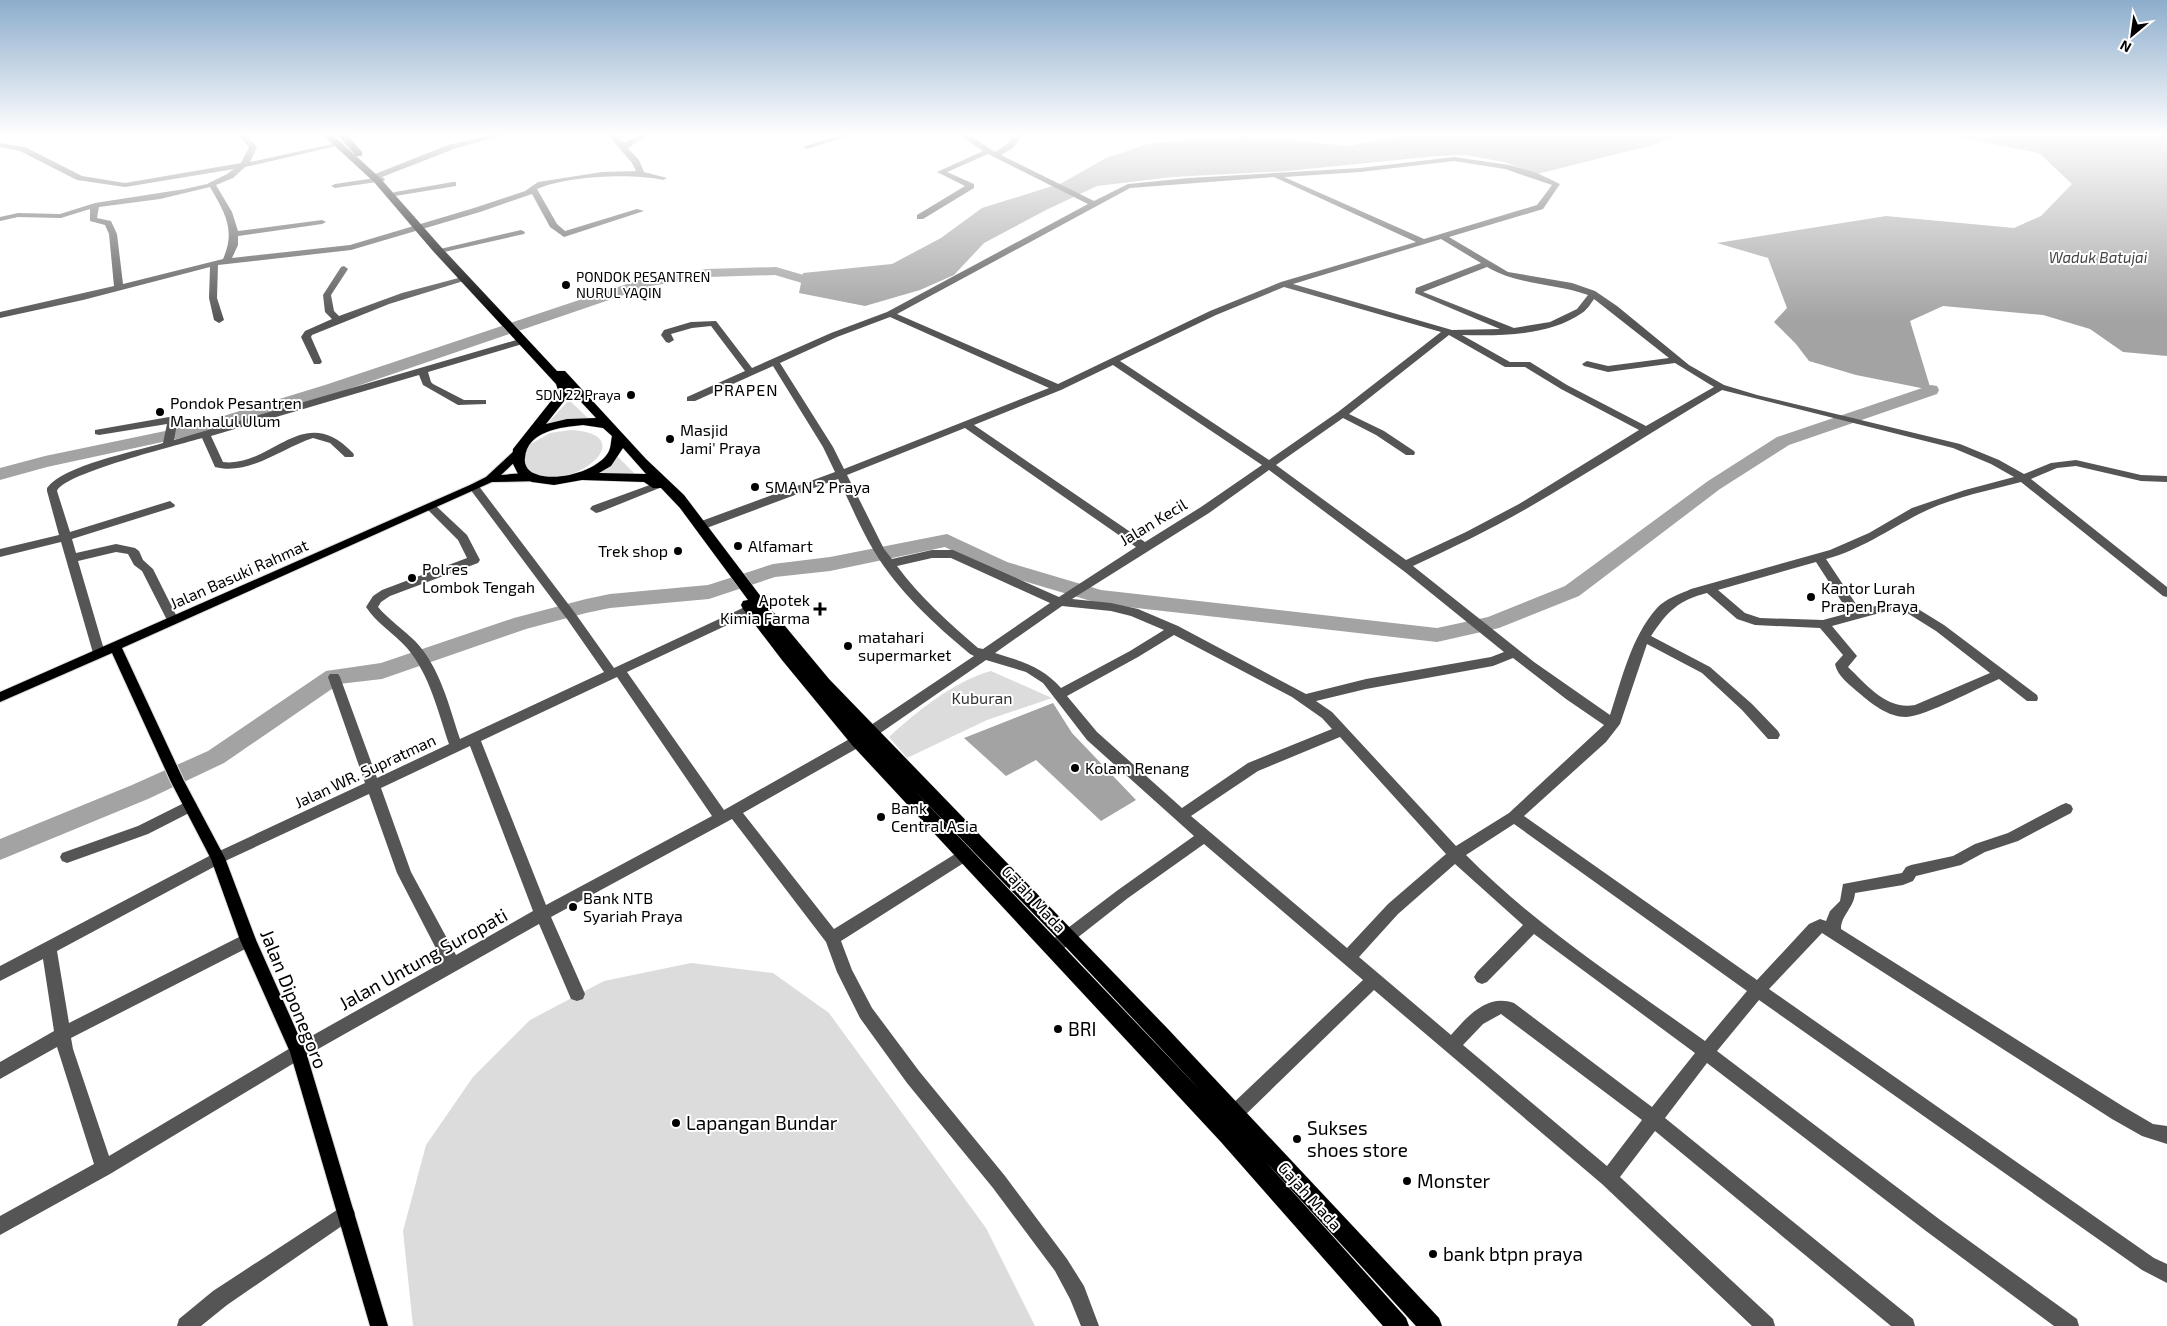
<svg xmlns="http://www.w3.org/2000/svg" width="2167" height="1326" viewBox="0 0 2167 1326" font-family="'Exo 2',sans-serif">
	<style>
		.green { fill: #dcdcdc }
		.water { fill: #a3a3a3 }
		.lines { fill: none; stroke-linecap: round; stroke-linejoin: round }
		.river { fill: #a3a3a3; fill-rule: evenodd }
		.major-casing { stroke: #dbdbdb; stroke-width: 2 }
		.highway-casing { stroke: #dbdbdb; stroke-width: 1 }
		.minor { fill: #555; fill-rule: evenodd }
		.major { fill: #000; fill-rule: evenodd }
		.highway { fill: #000; fill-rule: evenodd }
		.poi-dot { fill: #000; stroke: #fff; stroke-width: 2 }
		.labels { text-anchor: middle; stroke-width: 4; stroke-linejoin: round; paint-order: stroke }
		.far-poi-label { font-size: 14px; fill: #000; stroke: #fff; text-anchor: start }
		.far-water-label { font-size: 15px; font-style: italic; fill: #444; stroke: #fff }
		.far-quarter-label { font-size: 16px; letter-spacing: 1px; fill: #000; stroke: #fff }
		.poi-label { font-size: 16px; fill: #000; stroke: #fff; text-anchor: start }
		.street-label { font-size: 16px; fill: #000; stroke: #fff }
		.park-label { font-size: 16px; fill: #333; stroke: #fff }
		.near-street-label { font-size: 19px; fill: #000; stroke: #fff }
		.near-poi-label { font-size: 19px; fill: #000; stroke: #fff; text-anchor: start }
	</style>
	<rect width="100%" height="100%" fill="#fff"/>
	<path class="green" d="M 569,400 L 590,420 L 546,425 Z
		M 571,430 C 639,434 582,486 539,477 C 533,475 527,470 522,467 L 527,446 L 550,433 Z
		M 616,455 L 636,475 L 592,475 Z
		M 991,671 L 1052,698 L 987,720 L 907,758 L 889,737 C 916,712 954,681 991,671 Z
		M 691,963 L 773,973 L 829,1013 L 986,1228 L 1035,1326 L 413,1326 L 403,1231 L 426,1145 L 473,1077 L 530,1020 L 604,981 Z"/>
	<path class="water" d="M 1401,135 L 1680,135 L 1649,146 L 1537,174 L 1504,162 L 1465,155 L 1437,156 L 1287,171 L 1172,177 L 1097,186 L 1046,210 L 984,243 L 954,275 L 920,290 L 865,306 L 799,293 L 803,273 L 892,264 L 941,238 L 982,208 L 1062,183 L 1106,158 L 1151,143 L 1246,136 L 1349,146 Z
		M 1947,135 L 2167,135 L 2167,356 L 2123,352 L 2090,329 L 2043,315 L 1943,306 L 1910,321 L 1931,390 L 1856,375 L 1809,361 L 1796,344 L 1774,322 L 1787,308 L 1768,258 L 1717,243 L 1886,216 L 2014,228 L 2041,216 L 2072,184 L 2039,153 Z
		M 1053,703 L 1072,733 L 1136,800 L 1101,821 L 1036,760 L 1006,776 L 964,738 Z"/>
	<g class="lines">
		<path class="river" d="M 776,267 L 807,276 L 809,279 L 807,282 L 802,283 L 775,275 L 707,277 L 650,286 L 337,393 L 204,433 L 47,467 L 0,480 L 0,468 L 45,456 L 194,425 L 325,385 L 642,279 L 707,269 Z
			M 1931,385 L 1937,386 L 1939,390 L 1937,394 L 1789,445 L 1720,489 L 1579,596 L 1499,628 L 1437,642 L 1101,604 L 993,572 L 945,547 L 830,571 L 775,577 L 709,599 L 610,608 L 586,613 L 526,629 L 382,679 L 339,684 L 224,763 L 148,799 L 0,860 L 0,839 L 132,785 L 208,751 L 326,671 L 381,663 L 514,618 L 586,599 L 610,594 L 708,585 L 773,564 L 830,557 L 947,534 L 1007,562 L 1101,590 L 1437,628 L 1488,617 L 1565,586 L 1708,481 L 1777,437 Z"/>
		<g class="major-casing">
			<path id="major" d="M 518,450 L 523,453 L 522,455 L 501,475 C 512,474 533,471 541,479 L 540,481 L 492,482 L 122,648 L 184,781 L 225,858 L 256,940 L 306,1052 L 388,1326 L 370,1326 L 290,1052 L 240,940 L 211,859 L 171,782 L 112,653 L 0,702 L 0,692 L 470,485 L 486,477 L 514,451 Z"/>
		</g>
		<g class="highway-casing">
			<path id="highway" d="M 323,135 L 333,135 L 380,178 L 441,247 L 557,371 L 565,371 L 646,459 L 684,495 L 765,602 L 829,679 L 1167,1028 L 1439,1318 L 1442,1326 L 1416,1326 L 1266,1162 L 1406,1318 L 1409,1326 L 1383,1326 L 1221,1142 L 852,745 L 782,660 L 743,609 L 741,605 L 743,601 L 748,600 L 680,508 L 661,488 L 653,488 L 644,482 L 582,480 L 554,485 L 532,482 L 519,476 L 512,462 L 513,449 L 555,396 L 558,390 L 556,384 L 433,251 L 374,182 ZM 570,390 L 596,418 L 567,419 L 546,424 L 565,400 ZM 583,425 L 603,428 L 612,436 C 611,440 611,447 609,451 C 599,472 549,485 530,471 C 526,468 524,462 525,458 C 527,431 561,427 583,425 ZM 623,448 L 646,474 L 599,473 L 611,466 ZM 913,789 L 1063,944 L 1202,1092 Z
				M 338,135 L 347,135 L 362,152 L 362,156 L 356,156 Z"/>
		</g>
		<path class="minor" d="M 238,135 L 246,135 L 257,147 L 250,162 L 337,143 L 341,145 L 245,167 L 233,178 L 216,185 L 232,212 L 238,231 L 322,220 L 326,222 L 322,224 L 238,236 L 238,245 L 232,258 L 350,245 L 474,208 L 525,191 L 538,182 L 602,172 L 636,171 L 632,163 L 608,135 L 616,135 L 624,143 L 639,135 L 649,135 L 628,148 L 639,160 L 644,172 L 667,178 L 663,180 C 631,173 567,176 537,189 L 557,224 L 565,231 L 637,209 L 644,211 L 564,237 L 550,227 L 532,194 L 480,212 L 351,250 L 218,265 L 217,298 L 224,320 L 219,323 L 214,320 L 209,298 L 210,267 L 83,300 L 0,318 L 0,312 L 114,286 L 109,234 L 105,225 L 90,221 L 90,209 L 61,218 L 18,217 L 0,221 L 0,217 L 18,213 L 60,214 L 95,203 L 185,189 L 207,184 L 227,174 L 234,169 L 125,187 L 77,180 L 20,151 L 0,147 L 0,143 L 25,147 L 82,176 L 125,183 L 241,163 L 249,147 ZM 210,187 C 225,213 236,230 223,259 L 123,284 L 117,234 L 111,221 L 97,218 L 99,207 L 160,199 Z
			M 489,135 L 503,135 L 454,149 L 382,177 L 385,179 L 384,181 L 335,188 L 331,186 L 335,184 L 375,178 L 375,174 L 448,145 Z
			M 839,135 L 852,135 L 807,149 L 803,147 Z
			M 959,135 L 969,135 L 995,152 L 1007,144 L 1015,135 L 1023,135 L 1013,148 L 1001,155 L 1094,201 L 1128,184 L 1189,178 L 1360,168 L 1454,157 L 1509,165 L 1537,173 L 1560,184 L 1543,209 L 1449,237 L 1508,272 L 1572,283 L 1595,291 L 1617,306 L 1689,365 L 1724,385 L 1757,395 L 1960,444 L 1999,460 L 2024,474 L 2051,463 L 2076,460 L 2141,475 L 2167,476 L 2167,482 L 2141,481 L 2076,466 L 2057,468 L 2031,479 L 2167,587 L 2167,597 L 2163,596 L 2021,482 C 1987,491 1950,498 1919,514 C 1888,530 1860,550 1826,559 L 1860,610 L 1887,603 L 1910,604 L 1944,625 L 2037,695 L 2038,698 L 2037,701 L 2027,701 L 1999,679 C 1978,688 1926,716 1906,717 C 1888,717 1872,704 1859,693 C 1850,685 1837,676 1835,664 L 1843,655 L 1820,628 L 1755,625 L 1737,619 L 1707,593 C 1677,601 1668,611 1651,636 L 1710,667 L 1752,704 L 1778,731 L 1780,735 L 1778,739 L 1768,739 L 1742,710 L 1702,673 L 1647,644 L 1620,724 L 1606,742 L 1524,816 L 1757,980 L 1809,924 L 1820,919 L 1826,921 L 1830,911 L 1840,901 L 1843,884 L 1902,873 L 1906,867 L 1911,865 L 1953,856 L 1975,844 L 2008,833 L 2061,805 L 2066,803 L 2071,805 L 2073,809 L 2071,813 L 2018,841 L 1985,852 L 1961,865 L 1916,876 L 1913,881 L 1903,885 L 1855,893 C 1854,908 1841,915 1841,929 L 2124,1107 L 2153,1124 L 2167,1126 L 2167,1144 L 2142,1136 L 2112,1119 L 1822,933 L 1769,989 L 2154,1258 L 2167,1264 L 2167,1283 L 2142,1270 L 1759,1000 L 1717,1051 L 1939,1219 L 2077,1319 L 2079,1326 L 2054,1326 L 1926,1231 L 1707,1063 L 1665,1118 L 1913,1319 L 1915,1326 L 1891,1326 L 1655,1131 L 1620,1177 L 1773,1319 L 1775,1326 L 1752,1326 L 1602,1184 L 1374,990 L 1241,1119 L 1235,1121 L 1229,1119 L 1227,1113 L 1229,1107 L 1363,980 L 1204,844 L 1128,898 L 1058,953 L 1053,955 L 1048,953 L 1045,948 L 1048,943 L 1118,890 L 1194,836 L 1087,740 L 1043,683 L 1026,672 L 986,660 L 863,745 L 743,813 L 834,929 L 960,851 L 965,849 L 970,851 L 972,855 L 970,859 L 841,941 L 852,970 L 872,1008 L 919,1071 L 1005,1176 L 1067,1259 L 1084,1286 L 1099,1326 L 1081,1326 L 1070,1299 L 1055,1271 L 993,1188 L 907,1083 L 860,1018 L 837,972 L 826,942 L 732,819 L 551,917 L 585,994 L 583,999 L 577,1001 L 571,999 L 539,924 L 304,1057 L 110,1174 L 0,1235 L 0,1216 L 94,1164 L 57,1047 L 0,1079 L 0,1062 L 54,1031 L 43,959 L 0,981 L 0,966 L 213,854 L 365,783 L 328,677 L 330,674 L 338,674 L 340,677 L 377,778 L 449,744 C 438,712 430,675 407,648 C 394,633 377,624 366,607 L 373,596 L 382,590 L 467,558 L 458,540 L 427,509 L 426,507 L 427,505 L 435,505 L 467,535 L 480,560 L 478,563 L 390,596 L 381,602 L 378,607 C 389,620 403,629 415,641 C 440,667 449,706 460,739 L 604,672 L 567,619 L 470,489 L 469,487 L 474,484 L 478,485 L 575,613 L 614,668 L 747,606 L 755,606 L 757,609 L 755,612 L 627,672 L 724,810 L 853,737 L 974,656 L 970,654 C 934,624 898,591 874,551 C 860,528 850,502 838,479 L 704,529 L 696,529 L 694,526 L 696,523 L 835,472 L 823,447 L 773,366 L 695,401 L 687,401 L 687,397 L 745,371 L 711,326 L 692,328 L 671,334 L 674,340 L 669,343 L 666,342 L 661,335 L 664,330 L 691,322 L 716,321 L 752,368 L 831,333 L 887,312 L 1088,204 L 988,154 L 947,172 L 974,184 L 974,188 L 923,219 L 917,219 L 917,215 L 965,186 L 937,172 L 983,151 ZM 1454,161 L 1505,169 L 1552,185 L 1537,205 L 1424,239 L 1284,177 L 1360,172 ZM 1274,177 L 1416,242 L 1281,282 L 1210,311 L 1058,384 L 897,314 L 1130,188 ZM 1441,239 L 1481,263 L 1416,288 L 1415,293 L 1500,329 L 1452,330 L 1293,284 ZM 1487,267 C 1517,285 1555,283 1588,295 L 1577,309 L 1550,322 L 1514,328 L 1423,292 ZM 1284,287 L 1441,332 L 1338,412 L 1269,460 L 1120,361 L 1216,315 ZM 1594,299 L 1669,358 L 1608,366 L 1587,361 L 1582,364 L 1584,366 L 1608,372 L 1675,363 L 1714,387 L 1646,426 L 1567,385 L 1530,362 L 1510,362 L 1462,335 C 1500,336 1549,336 1582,313 C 1587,310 1591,303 1594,299 ZM 890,317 L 1049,388 L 844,469 L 833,447 L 780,363 L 837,337 ZM 1449,335 L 1505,367 L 1525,367 L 1561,389 L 1639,430 L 1519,504 L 1466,532 L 1406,560 L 1276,465 L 1343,418 L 1376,435 L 1406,455 L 1414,455 L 1415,453 L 1414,451 L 1384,431 L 1349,414 ZM 1113,365 L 1262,465 L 1201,507 L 1145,542 L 974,425 L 1061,390 ZM 1722,390 L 1953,448 L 1991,464 L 2014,477 L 1965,490 L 1912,508 L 1869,533 L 1830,550 L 1691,589 C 1680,594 1665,599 1657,608 C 1631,637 1622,679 1610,715 L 1534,662 L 1413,566 C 1452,548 1489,530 1526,509 C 1592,471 1656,429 1722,390 ZM 965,428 L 1136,547 L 1059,597 L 953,550 L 932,550 L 892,559 L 884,549 L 847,475 ZM 1269,470 L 1405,572 L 1504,652 L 1491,657 L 1366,679 L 1306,694 L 1178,626 L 1138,609 L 1111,603 L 1072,599 L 1209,513 ZM 932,558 L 951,558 L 1050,603 L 983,649 L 978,648 C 949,623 920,597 897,566 ZM 1816,562 L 1849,613 L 1823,620 L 1760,618 L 1745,613 L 1718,590 ZM 1062,606 L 1111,611 L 1131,616 L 1164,630 L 1130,651 L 1061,688 C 1043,667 1021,661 995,653 ZM 1887,611 L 1904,611 L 1936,631 L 1990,673 L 1915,705 C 1886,710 1867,685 1848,667 L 1857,656 L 1832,626 ZM 1174,635 L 1292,697 L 1322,718 L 1332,729 L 1248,763 L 1182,808 L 1097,732 L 1067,696 L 1138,657 ZM 1513,658 L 1566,699 L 1604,725 L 1509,813 L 1456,846 L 1332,712 L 1316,701 L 1366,689 L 1493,666 ZM 617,677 L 712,816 L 546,905 L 481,741 ZM 1340,737 L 1446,854 L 1388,904 L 1347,948 L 1191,816 L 1258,771 ZM 470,746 L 533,911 L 456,955 L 411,872 L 381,788 ZM 369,794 L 397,873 L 443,962 L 292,1047 L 109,1156 L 73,1049 L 71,1038 L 253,945 L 256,940 L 253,935 L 248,933 L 243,935 L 69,1023 L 57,951 L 223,862 ZM 1514,824 L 1747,991 L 1705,1041 C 1623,982 1537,927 1466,855 ZM 1455,864 L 1523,925 L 1477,972 L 1474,977 L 1477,982 L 1482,984 L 1487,982 L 1534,934 L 1695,1053 L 1652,1107 L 1514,1003 C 1487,993 1467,1017 1451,1035 L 1359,957 L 1398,914 ZM 1501,1014 L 1642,1120 L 1607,1166 L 1463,1045 L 1483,1024 Z
			M 453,182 L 456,182 L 456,186 L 395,196 L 391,194 L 395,192 Z
			M 521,230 L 525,232 L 524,234 L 444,252 L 440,249 Z
			M 344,266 L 348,269 L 331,295 L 334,311 L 339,316 L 402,293 L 466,276 L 470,279 L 389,304 L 312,335 L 311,337 L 322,362 L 320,364 L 314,364 L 301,337 L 305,331 L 332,319 L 325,312 L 323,295 L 341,267 Z
			M 523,338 L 528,341 L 526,343 L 428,372 L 431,382 L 433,384 L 464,400 L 486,400 L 486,404 L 458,405 L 423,385 L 419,375 L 211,436 L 223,462 C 272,468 303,400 353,453 L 354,455 L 353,457 L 345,457 L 330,443 L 313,438 C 282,448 249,476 215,467 L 202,438 C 179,445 64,473 57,491 L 70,532 L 170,501 L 175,505 L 174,507 L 72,539 L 76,553 L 116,544 L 135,548 L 139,551 L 143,560 L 153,569 L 179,621 L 173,625 L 169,624 L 142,571 L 134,565 L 128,554 L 116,552 L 78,561 L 105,653 L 103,656 L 95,656 L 93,653 L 61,542 L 0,557 L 0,549 L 59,535 L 47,491 L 47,488 C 64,465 134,452 163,443 L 167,424 L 99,435 L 95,434 L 95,430 L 169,417 L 173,418 L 177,424 L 174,440 Z
			M 658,482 L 662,483 L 663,485 L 662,487 L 600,512 L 596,513 L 590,509 L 592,506 Z
			M 190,800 L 195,802 L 197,806 L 195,810 L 148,834 L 67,863 L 62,861 L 60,857 L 62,853 L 138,826 Z
			M 346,1204 L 352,1207 L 355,1213 L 352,1219 L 227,1305 L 201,1326 L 177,1326 L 179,1319 L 213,1291 Z"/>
		<use href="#major" class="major"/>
		<use href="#highway" class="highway"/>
	</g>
	<linearGradient id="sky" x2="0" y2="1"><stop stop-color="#8cadcc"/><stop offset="0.42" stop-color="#fff"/><stop offset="1" stop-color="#fff" stop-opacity="0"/></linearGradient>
	<rect width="2167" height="321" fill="url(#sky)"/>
	<g class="poi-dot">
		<circle cx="566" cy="285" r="5"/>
		<circle cx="631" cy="395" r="5"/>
		<circle cx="160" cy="412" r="5"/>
		<circle cx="670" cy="439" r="5"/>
		<circle cx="755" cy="487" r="5"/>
		<circle cx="738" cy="546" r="5"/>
		<circle cx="678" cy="551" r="5"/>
		<circle cx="412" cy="578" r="5"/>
		<circle cx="1811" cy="597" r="5"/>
		<path d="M817.5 601.5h5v5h5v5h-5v5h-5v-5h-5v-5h5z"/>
		<circle cx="848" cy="646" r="5"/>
		<circle cx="1075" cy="768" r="5"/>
		<circle cx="881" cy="817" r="5"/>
		<circle cx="573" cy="907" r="5"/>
		<circle cx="1058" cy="1029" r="5"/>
		<circle cx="676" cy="1123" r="5"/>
		<circle cx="1297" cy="1139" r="5"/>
		<circle cx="1407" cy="1181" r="5"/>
		<circle cx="1433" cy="1254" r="5"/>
	</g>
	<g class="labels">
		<g class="far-poi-label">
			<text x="576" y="282">PONDOK PESANTREN<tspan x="576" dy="16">NURUL YAQIN</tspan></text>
			<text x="621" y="400" text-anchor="end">SDN 22 Praya</text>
		</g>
		<g class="far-water-label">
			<text x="2098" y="263">Waduk Batujai</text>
		</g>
		<g class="far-quarter-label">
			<text x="746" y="396">PRAPEN</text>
		</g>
		<g class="poi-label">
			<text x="170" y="409">Pondok Pesantren<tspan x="170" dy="18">Manhalul Ulum</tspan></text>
			<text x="680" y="436">Masjid<tspan x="680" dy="18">Jami' Praya</tspan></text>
			<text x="765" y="493">SMA N 2 Praya</text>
			<text x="748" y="552">Alfamart</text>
			<text x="668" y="557" text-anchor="end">Trek shop</text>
			<text x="422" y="575">Polres<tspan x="422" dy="18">Lombok Tengah</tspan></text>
			<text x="1821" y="594">Kantor Lurah<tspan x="1821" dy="18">Prapen Praya</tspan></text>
			<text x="810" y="606" text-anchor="end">Apotek<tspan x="810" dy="18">Kimia Farma</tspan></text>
			<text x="858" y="643">matahari<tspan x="858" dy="18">supermarket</tspan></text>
			<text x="1085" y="774">Kolam Renang</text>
			<text x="891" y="814">Bank<tspan x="891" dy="18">Central Asia</tspan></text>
			<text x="583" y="904">Bank NTB<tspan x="583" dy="18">Syariah Praya</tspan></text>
		</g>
		<g class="street-label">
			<text transform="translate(1153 522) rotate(-31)" y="6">Jalan Kecil</text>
			<text transform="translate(239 574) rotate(-24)" y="6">Jalan Basuki Rahmat</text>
			<text transform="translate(365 771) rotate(-25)" y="6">Jalan WR. Supratman</text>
			<text transform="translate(1034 899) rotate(47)" y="6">Gajah Mada</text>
			<text transform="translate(1310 1196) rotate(48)" y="6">Gajah Mada</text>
		</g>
		<g class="park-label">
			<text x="982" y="704">Kuburan</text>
		</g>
		<g class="near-street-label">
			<text transform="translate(423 959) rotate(-29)" y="7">Jalan Untung Suropati</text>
			<text transform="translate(294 999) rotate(68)" y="7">Jalan Diponegoro</text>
		</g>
		<g class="near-poi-label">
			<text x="1068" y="1036">BRI</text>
			<text x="686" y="1130">Lapangan Bundar</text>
			<text x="1307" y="1135">Sukses<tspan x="1307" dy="22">shoes store</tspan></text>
			<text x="1417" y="1188">Monster</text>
			<text x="1443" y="1261">bank btpn praya</text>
		</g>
	</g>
	<g transform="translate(2132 35) rotate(209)" stroke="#ffffff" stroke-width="4" paint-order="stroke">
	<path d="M0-4L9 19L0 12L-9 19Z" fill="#000000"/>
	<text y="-8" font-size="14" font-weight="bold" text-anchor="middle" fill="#000000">N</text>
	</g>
</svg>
